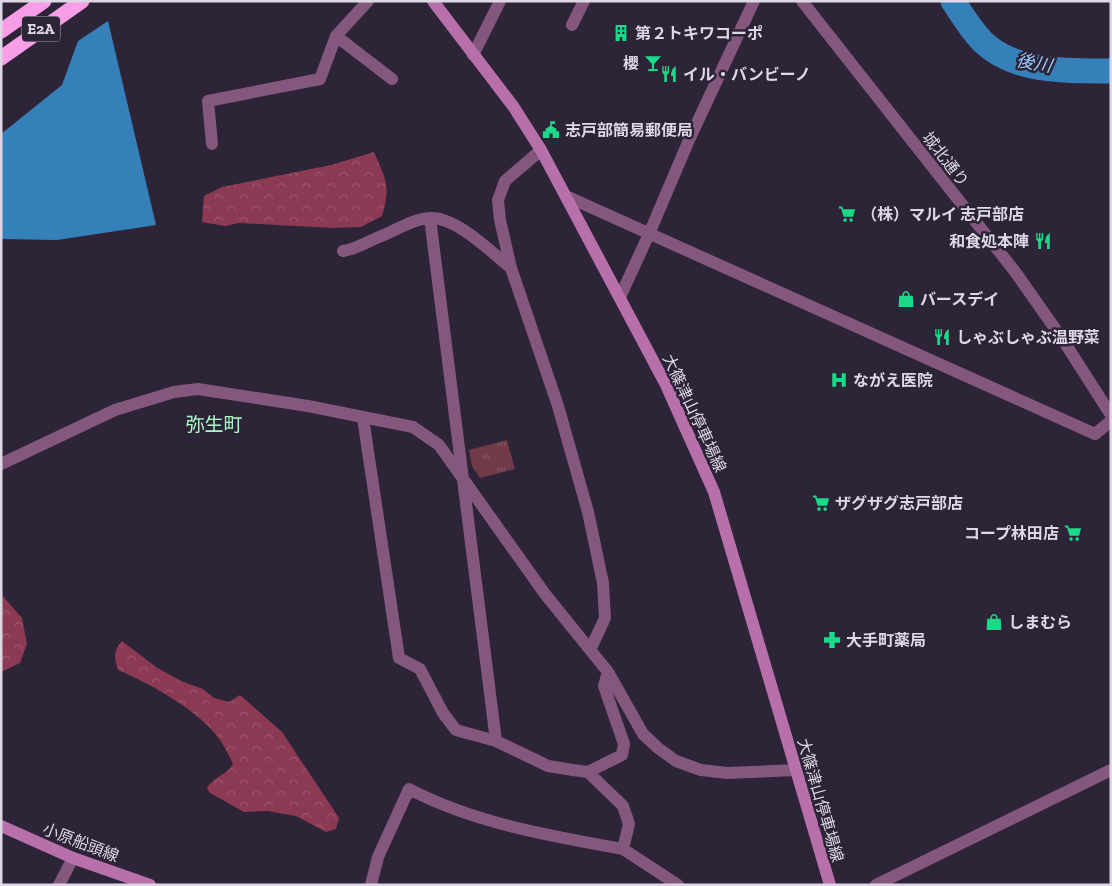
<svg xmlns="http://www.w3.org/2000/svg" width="1112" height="886" viewBox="0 0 1112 886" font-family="'Zilla Slab','Noto Sans JP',serif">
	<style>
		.grass { fill: url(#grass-tufts) }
		.forest { fill: url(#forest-crowns) }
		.water { fill: #3680ba }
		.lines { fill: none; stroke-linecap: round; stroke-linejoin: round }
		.river { stroke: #3680ba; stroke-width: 25 }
		.minor { stroke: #84577c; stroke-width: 12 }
		.tertiary { stroke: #84577c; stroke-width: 12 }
		.secondary { stroke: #b870ab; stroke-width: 12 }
		.motorway { stroke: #f89ee8; stroke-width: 15 }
		.labels { text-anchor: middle; stroke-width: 5; stroke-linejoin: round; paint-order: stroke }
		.shield { fill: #2d2438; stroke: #a9a2b1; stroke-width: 1 }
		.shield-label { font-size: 15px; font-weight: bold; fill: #ded8e5 }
		.poi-label { font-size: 16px; font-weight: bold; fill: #ded8e5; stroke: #2d2438; text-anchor: start }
		.street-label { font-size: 16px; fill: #ded8e5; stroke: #2d2438 }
		.water-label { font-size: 18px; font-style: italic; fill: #98cefd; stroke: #2d2438 }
		.quarter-label { font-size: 19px; fill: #a9f7c8; stroke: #2d2438 }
	</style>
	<defs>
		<pattern id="grass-tufts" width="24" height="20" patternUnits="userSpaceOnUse" patternTransform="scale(1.25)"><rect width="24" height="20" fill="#703a49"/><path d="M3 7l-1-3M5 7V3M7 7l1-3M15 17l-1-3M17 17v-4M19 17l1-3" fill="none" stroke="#845663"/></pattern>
		<pattern id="forest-crowns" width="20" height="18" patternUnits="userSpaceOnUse" patternTransform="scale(1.25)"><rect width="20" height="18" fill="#8c3953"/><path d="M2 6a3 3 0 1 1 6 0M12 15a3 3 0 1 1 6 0" fill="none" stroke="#9c556c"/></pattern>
	</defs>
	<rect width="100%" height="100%" fill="#2d2438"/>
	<path class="grass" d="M 507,440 L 515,469 L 480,478 L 472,466 L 469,450 Z"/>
	<path class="forest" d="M 374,152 C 386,180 391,186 382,216 L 361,227 L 333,228 L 239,223 L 225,226 L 202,222 L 204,196 L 222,187 L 331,165 Z
		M 1,594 L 22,618 L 27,644 L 20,663 L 1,672 Z
		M 122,641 L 156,667 L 181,681 L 203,689 L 214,698 L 229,702 L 240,695 L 282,732 L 339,818 L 336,829 L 326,832 L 296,816 L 268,811 L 244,812 L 210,793 L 207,788 C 214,776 226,776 233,764 C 229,756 225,747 220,740 C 200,711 151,684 118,670 C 114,658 113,651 122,641 Z"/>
	<path class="water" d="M 108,21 L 156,225 L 57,240 L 1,239 L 1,134 L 62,85 L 78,41 Z"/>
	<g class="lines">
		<path class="river" d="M 953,1 C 962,15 971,30 983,42 C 1015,73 1068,71 1111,71"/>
		<path class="minor" d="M 368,1 L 336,36 L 392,79
			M 572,25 L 584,1
			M 473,55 L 500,1
			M 212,144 L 208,101 L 320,79 L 336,36
			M 541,150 L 505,181 L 498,200 L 500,220 L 511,268 L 558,406 L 588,512 L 603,583 L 605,618 L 591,648
			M 568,197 L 1095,434 L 1111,421
			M 430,218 L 496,741
			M 343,251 C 357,249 366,242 379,237 C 395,231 412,219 430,218 C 457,217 491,252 511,268
			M 620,297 L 649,234 L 689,140 L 754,1
			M 363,418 L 399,658 L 420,669 L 443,713 L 456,730 L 496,741 L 548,766 L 573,770 L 588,772 L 622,755 L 624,744 L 604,686 L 608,672
			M 1,464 L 115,410 L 174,392 L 198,389 L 308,406 L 413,427 L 439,445 L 545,594 L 608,672 L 643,734 L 658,748 L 676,761 L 701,770 L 727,773 L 796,770
			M 623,849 L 678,885
			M 59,885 L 73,858
			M 371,885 L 378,857 L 409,789 C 474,823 550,836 623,849 L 629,824 L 623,806 L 588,772"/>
		<path class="tertiary" d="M 802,1 L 1016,273 L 1063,340 L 1111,415
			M 876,885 L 1111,770"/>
		<path class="secondary" d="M 433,1 L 513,106 L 541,150 L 666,385 L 714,492 L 830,885
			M 1,826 L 73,858 L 150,885"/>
		<path class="motorway" d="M 1,31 L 44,1
			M 1,58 L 82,1"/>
	</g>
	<defs>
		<g id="building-bare" transform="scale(1.35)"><path d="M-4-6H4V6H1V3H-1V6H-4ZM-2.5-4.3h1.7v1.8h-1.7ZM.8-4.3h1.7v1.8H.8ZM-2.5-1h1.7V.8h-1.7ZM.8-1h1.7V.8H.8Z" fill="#1ad988" stroke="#2d2438" stroke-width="2.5" paint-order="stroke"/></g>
		<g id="bar-bare" transform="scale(1.35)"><path d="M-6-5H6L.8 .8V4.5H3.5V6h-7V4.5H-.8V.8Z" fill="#1ad988" stroke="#2d2438" stroke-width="2.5" paint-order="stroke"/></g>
		<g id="restaurant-bare" transform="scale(1.35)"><path d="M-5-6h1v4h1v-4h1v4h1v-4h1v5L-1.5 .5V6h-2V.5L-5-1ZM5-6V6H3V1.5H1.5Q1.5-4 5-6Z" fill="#1ad988" stroke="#2d2438" stroke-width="2.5" paint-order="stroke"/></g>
		<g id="civic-bare" transform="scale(1.35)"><path d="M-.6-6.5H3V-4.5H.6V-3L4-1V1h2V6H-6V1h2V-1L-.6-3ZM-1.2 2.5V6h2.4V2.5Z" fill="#1ad988" stroke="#2d2438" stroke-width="2.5" paint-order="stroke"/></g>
		<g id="supermarket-bare" transform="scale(1.35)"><path d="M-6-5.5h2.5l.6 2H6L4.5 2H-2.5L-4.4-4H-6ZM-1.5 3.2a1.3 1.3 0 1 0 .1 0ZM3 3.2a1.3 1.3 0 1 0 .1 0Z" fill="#1ad988" stroke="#2d2438" stroke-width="2.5" paint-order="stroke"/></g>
		<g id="shop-bare" transform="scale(1.35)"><path d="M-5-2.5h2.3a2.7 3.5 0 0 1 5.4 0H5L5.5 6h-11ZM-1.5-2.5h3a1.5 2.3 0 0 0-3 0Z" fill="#1ad988" stroke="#2d2438" stroke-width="2.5" paint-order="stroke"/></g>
		<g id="hospital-bare" transform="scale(1.35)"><path d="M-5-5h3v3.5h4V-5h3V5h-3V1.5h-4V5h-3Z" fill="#1ad988" stroke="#2d2438" stroke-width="2.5" paint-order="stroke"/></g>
		<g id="pharmacy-bare" transform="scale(1.35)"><path d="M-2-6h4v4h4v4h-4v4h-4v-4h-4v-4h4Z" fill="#1ad988" stroke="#2d2438" stroke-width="2.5" paint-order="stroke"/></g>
	</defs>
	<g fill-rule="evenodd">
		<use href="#building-bare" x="621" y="33"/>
		<use href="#bar-bare" x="653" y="63"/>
		<use href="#restaurant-bare" x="669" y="74"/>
		<use href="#civic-bare" x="551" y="130"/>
		<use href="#supermarket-bare" x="847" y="214"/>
		<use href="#restaurant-bare" x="1043" y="241"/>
		<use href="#shop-bare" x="906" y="299"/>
		<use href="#restaurant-bare" x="942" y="337"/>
		<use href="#hospital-bare" x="839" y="380"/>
		<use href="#supermarket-bare" x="821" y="503"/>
		<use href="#supermarket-bare" x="1073" y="533"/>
		<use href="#shop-bare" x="994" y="622"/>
		<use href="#pharmacy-bare" x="832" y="640"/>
	</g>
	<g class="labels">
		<rect class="shield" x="22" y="16.5" width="38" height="25" rx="4"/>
		<g class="shield-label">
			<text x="41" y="34">E2A</text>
		</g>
		<g class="poi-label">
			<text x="635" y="39">第２トキワコーポ</text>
			<text x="639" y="69" text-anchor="end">櫻</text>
			<text x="683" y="80">イル・バンビーノ</text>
			<text x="565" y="136">志戸部簡易郵便局</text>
			<text x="861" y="220">（株）マルイ 志戸部店</text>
			<text x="1029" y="247" text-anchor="end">和食処本陣</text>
			<text x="920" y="305">バースデイ</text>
			<text x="956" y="343">しゃぶしゃぶ温野菜</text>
			<text x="853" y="386">ながえ医院</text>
			<text x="835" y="509">ザグザグ志戸部店</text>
			<text x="1059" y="539" text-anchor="end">コープ林田店</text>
			<text x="1008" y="628">しまむら</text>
			<text x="846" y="646">大手町薬局</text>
		</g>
		<g class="street-label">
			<text transform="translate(946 159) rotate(52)" y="6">城北通り</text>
			<text transform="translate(695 413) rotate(65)" y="6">大篠津山停車場線</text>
			<text transform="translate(821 800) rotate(74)" y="6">大篠津山停車場線</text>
			<text transform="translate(81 842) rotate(21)" y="6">小原船頭線</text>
		</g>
		<g class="water-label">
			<text transform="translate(1034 63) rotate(10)" y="6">後川</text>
		</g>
		<g class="quarter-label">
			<text x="214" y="431">弥生町</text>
		</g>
	</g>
	<rect width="1112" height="886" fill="none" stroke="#ded8e5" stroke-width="5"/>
</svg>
